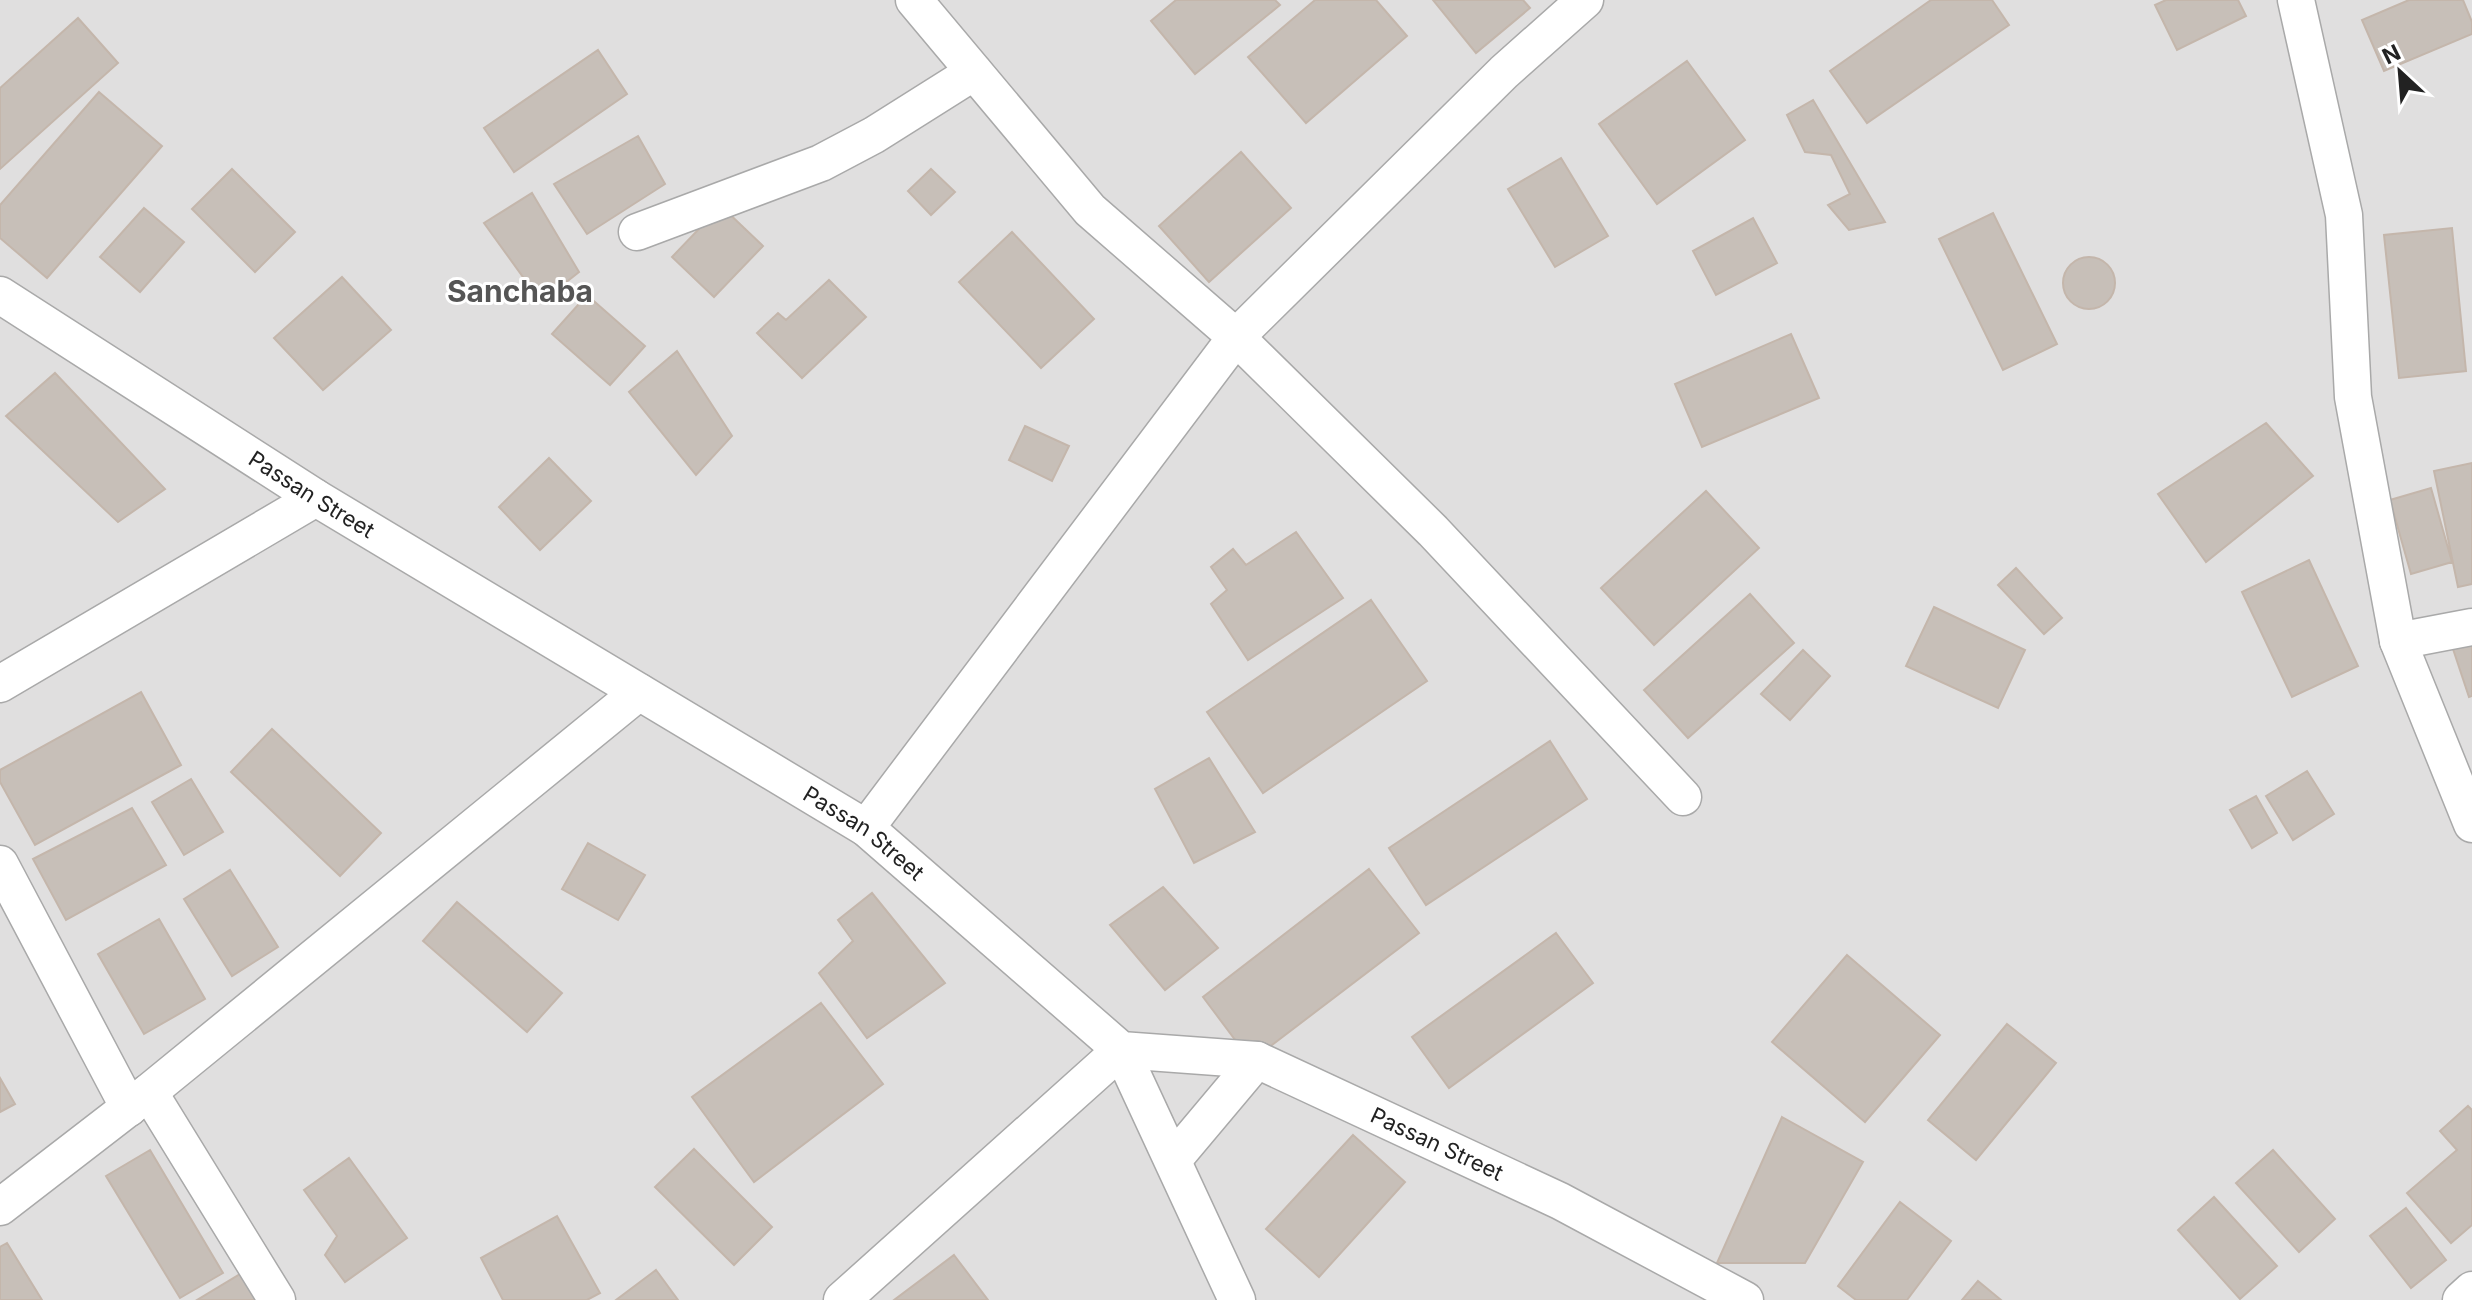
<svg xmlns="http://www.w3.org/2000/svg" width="2472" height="1300" viewBox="0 0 2472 1300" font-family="Inter,sans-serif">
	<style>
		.residential { fill: #e0dfdf }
		.building { fill: #c7bfb8; stroke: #c4b6ab; stroke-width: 2 }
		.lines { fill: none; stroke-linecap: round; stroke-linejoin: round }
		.street-casing { stroke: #a9a9a9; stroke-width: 39 }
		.street { stroke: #fff; stroke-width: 36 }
		.labels { text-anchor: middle; stroke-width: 6; stroke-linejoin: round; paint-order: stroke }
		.street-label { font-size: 22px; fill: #222; stroke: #fff }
		.district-label { font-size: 30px; font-weight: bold; fill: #555; stroke: #fff }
	</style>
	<rect width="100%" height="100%" fill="#f2efe9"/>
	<path class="residential" d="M 0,0 L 2472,0 L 2472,1300 L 0,1300 Z"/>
	<path class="building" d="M 1176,0 L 1275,0 L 1280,5 L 1195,74 L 1151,21 Z
		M 1315,0 L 1376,0 L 1407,36 L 1306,123 L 1248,57 Z
		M 1433,0 L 1523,0 L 1530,8 L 1476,53 Z
		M 1931,0 L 1992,0 L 2009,25 L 1867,123 L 1830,71 Z
		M 2166,0 L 2238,0 L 2246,16 L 2177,50 L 2155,5 Z
		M 2409,0 L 2463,0 L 2472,22 L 2472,34 L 2384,71 L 2362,20 Z
		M 78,18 L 118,63 L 0,169 L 0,88 Z
		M 598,50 L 627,94 L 514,172 L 484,128 Z
		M 1687,61 L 1745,140 L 1657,204 L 1599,124 Z
		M 99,92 L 162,146 L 47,278 L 0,238 L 0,205 Z
		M 1813,100 L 1885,222 L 1849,230 L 1828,205 L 1850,194 L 1831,155 L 1805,152 L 1787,115 Z
		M 638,136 L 665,184 L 587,234 L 554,184 Z
		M 1241,152 L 1291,208 L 1209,282 L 1159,226 Z
		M 1561,158 L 1608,236 L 1555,267 L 1508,189 Z
		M 232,169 L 295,232 L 255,272 L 192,209 Z
		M 931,169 L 955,192 L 931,215 L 908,191 Z
		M 532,193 L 579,272 L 541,302 L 484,223 Z
		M 721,206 L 763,246 L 714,297 L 672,257 Z
		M 144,208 L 184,242 L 140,292 L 100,257 Z
		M 1993,213 L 2057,344 L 2003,370 L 1939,239 Z
		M 1753,218 L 1777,263 L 1716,295 L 1693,251 Z
		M 2452,228 L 2466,371 L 2399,378 L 2384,235 Z
		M 1012,232 L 1094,319 L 1041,368 L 959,282 Z
		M2063 283a26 26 0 1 1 52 0a26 26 0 1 1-52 0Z
		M 342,277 L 391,330 L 323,390 L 274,338 Z
		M 829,280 L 866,317 L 802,378 L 757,333 L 778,313 L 786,320 Z
		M 587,295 L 645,346 L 610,385 L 552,334 Z
		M 1791,334 L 1819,398 L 1702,447 L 1675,384 Z
		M 677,351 L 732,436 L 696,475 L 629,392 Z
		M 55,373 L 165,489 L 118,522 L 6,416 Z
		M 2266,423 L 2313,476 L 2206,562 L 2158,494 Z
		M 1025,426 L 1069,446 L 1052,481 L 1009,460 Z
		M 549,458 L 591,501 L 540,550 L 499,507 Z
		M 2472,463 L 2472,584 L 2458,587 L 2434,471 Z
		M 2431,488 L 2452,562 L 2411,574 L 2390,500 Z
		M 1706,491 L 1759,548 L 1654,645 L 1601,588 Z
		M 1296,532 L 1343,598 L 1248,660 L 1211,604 L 1227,590 L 1211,567 L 1233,549 L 1246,565 Z
		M 2309,560 L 2358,666 L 2292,697 L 2242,592 Z
		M 2016,568 L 2062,618 L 2044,634 L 1998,585 Z
		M 1750,594 L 1794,643 L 1688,738 L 1644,690 Z
		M 1371,600 L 1427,681 L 1263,793 L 1207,712 Z
		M 1934,607 L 2025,650 L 1998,708 L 1906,666 Z
		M 2472,633 L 2472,696 L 2469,697 L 2450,640 Z
		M 1803,650 L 1830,676 L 1790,720 L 1761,694 Z
		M 141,692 L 181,765 L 35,845 L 0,782 L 0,770 Z
		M 272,729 L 381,833 L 340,876 L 231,772 Z
		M 1550,741 L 1587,799 L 1426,905 L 1389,848 Z
		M 1209,758 L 1255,832 L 1194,863 L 1155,789 Z
		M 2307,771 L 2334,814 L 2293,840 L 2266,796 Z
		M 191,779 L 223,832 L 184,855 L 152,802 Z
		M 2256,796 L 2277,833 L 2252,848 L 2230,810 Z
		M 132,808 L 166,865 L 66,920 L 33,859 Z
		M 588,843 L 645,875 L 618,920 L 562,889 Z
		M 1369,869 L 1419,933 L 1251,1061 L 1203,997 Z
		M 230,870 L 278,947 L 232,976 L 184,899 Z
		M 1163,887 L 1218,948 L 1165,990 L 1110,925 Z
		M 872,893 L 945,983 L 867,1038 L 819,973 L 853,941 L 838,920 Z
		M 457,902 L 562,993 L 527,1032 L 423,941 Z
		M 159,919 L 205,999 L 144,1034 L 98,954 Z
		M 1556,933 L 1593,983 L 1449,1088 L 1412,1037 Z
		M 1847,955 L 1940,1035 L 1865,1122 L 1772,1042 Z
		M 821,1003 L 883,1084 L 754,1182 L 692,1097 Z
		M 2007,1024 L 2056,1063 L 1976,1160 L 1928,1120 Z
		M 0,1078 L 15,1104 L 0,1112 Z
		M 2468,1106 L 2472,1110 L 2472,1225 L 2451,1243 L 2407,1193 L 2457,1150 L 2440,1131 Z
		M 1782,1117 L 1863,1162 L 1805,1263 L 1717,1263 Z
		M 1353,1135 L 1405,1182 L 1319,1277 L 1266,1229 Z
		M 694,1149 L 772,1227 L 734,1265 L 655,1187 Z
		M 150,1150 L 223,1273 L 180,1298 L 106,1176 Z
		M 2273,1150 L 2335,1219 L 2299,1252 L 2236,1183 Z
		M 349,1158 L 407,1238 L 345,1282 L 325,1255 L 337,1236 L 304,1190 Z
		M 2214,1197 L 2277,1266 L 2240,1299 L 2178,1230 Z
		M 1900,1202 L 1951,1241 L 1907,1300 L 1856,1300 L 1838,1286 Z
		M 2406,1208 L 2446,1260 L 2411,1288 L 2370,1236 Z
		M 557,1216 L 600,1293 L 587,1300 L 503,1300 L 481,1258 Z
		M 7,1243 L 42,1300 L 0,1300 L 0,1247 Z
		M 954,1255 L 988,1300 L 894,1300 Z
		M 250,1268 L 270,1300 L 197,1300 Z
		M 656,1270 L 678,1300 L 616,1300 Z
		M 1978,1281 L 2001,1300 L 1962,1300 Z"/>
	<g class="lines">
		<g class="street-casing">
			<g id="street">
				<path d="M 914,0 L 1090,210 L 1236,337 L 1433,531 L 1683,797"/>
				<path d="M 2296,0 L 2344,215 L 2353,397 L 2398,641 L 2472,824"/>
				<path d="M 637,232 L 821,163 L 874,135 L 974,72"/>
				<path id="s1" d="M 0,295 L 316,498 L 866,828 L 1121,1050 L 1257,1060 L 1560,1201 L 1745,1300"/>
				<path d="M 2398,641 L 2472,627"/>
				<path d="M 0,684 L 316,498"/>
				<path d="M 866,828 L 1236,337 L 1504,72 L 1585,0"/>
				<path d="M 0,864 L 129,1108"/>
				<path d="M 149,1092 L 277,1300"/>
				<path d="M 1173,1160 L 1257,1060"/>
				<path d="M 0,1207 L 149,1092 L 639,692"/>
				<path d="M 842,1300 L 1121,1050 L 1237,1300"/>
				<path d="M 2461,1300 L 2472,1290"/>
			</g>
		</g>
		<use href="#street" class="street"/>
	</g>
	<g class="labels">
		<g class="street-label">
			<text dy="8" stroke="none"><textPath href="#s1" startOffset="370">Passan Street</textPath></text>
			<text dy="8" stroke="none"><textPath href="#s1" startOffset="1018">Passan Street</textPath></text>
			<text dy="8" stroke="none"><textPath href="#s1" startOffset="1690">Passan Street</textPath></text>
		</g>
		<g class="district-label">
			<text x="520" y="302">Sanchaba</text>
		</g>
	</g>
	<g transform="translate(2400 72) rotate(334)" stroke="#ffffff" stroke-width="6" paint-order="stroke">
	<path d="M0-6L14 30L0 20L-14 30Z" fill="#222222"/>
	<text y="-12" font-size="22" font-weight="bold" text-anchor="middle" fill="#222222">N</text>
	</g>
</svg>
